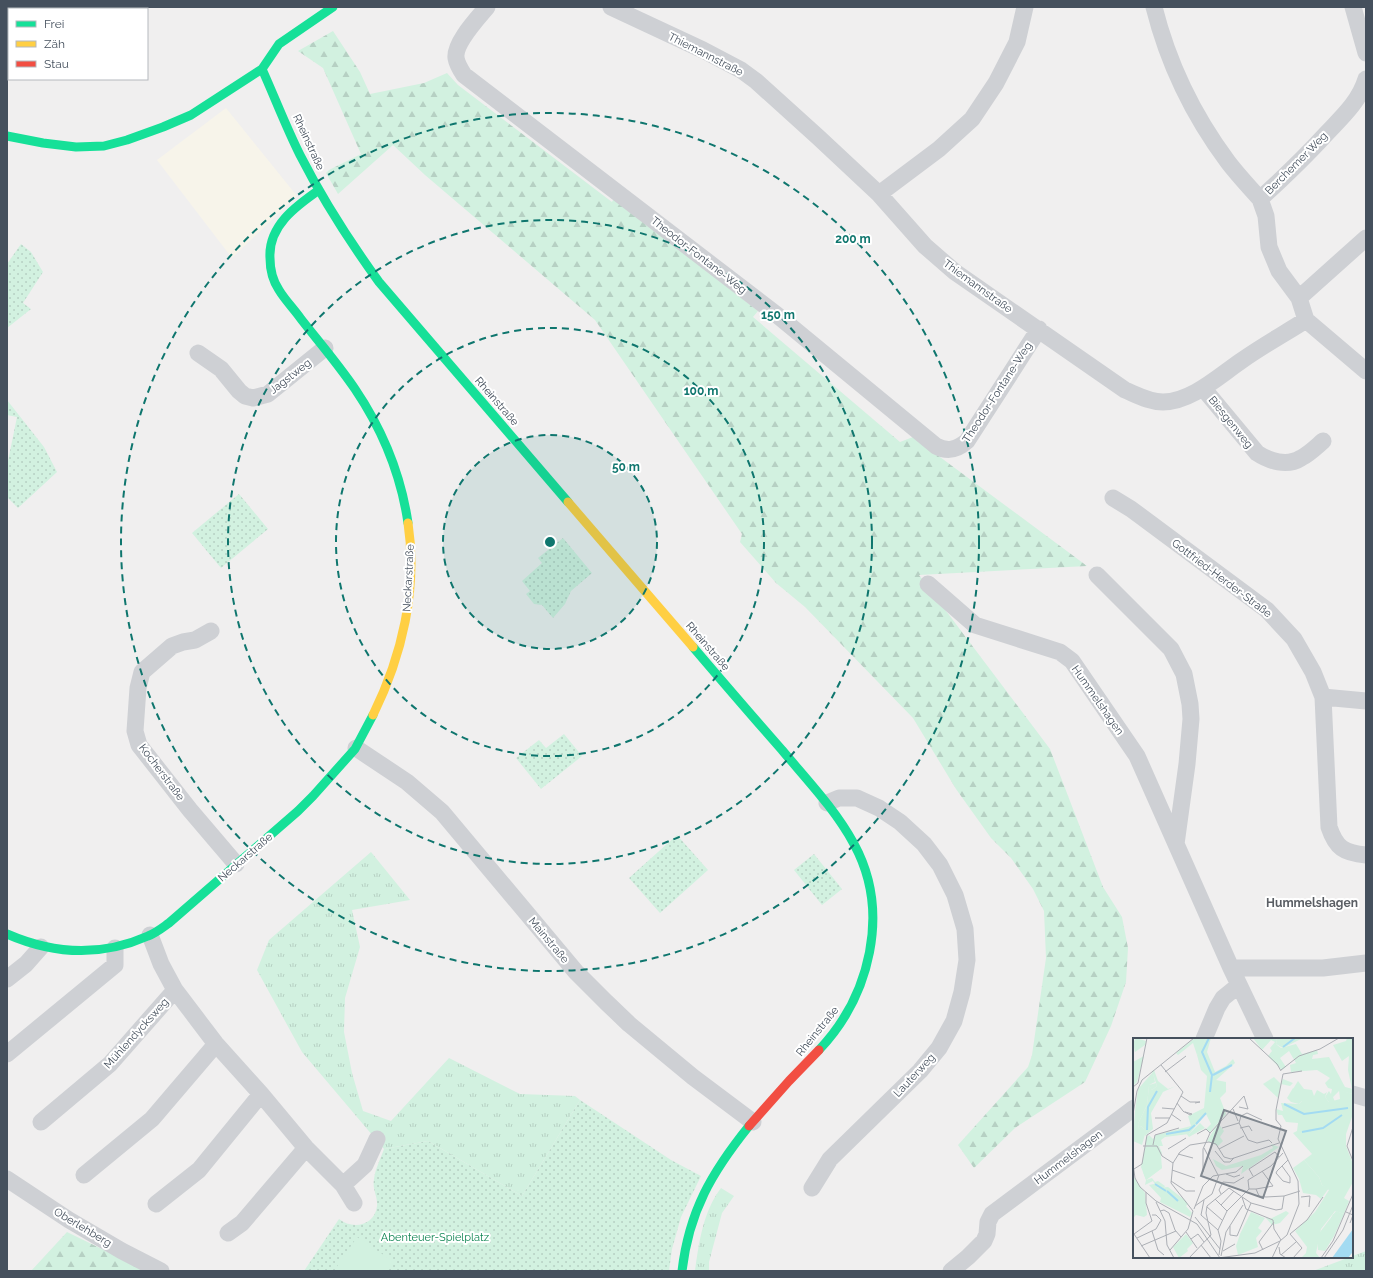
<svg xmlns="http://www.w3.org/2000/svg" width="1373" height="1278" viewBox="0 0 1373 1278" font-family="Raleway,sans-serif">
	<style>
		.commercial { fill: #f7f4ea }
		.grass { fill: url(#grass-tufts) }
		.forest { fill: url(#forest-firs) }
		.park { fill: url(#park-dots) }
		.garden { fill: #d2f1e0 }
		.lines { fill: none; stroke-linecap: round; stroke-linejoin: round }
		.street { stroke: #ced0d4; stroke-width: 17 }
		.fast { stroke: #16e098; stroke-width: 9 }
		.slow { stroke: #ffcf43; stroke-width: 9 }
		.jam { stroke: #f24e42; stroke-width: 9 }
		.ring { fill: none; stroke: #0f766e; stroke-width: 2; stroke-dasharray: 7 5 }
		.labels { text-anchor: middle; stroke-width: 4; stroke-linejoin: round; paint-order: stroke }
		.street-label { font-size: 11px; fill: #45505d; stroke: #fff }
		.park-label { font-size: 11px; fill: #0f8553; stroke: #fff }
		.neighbourhood-label { font-size: 12px; font-weight: bold; fill: #5a5e64; stroke: #fff }
		.inset-river { fill: none; stroke: #a3dbf2; stroke-width: 2 }
		.inset-road { fill: none; stroke: #acafb5; stroke-width: 1 }
		.view { fill: #818890; fill-opacity: 0.15; stroke: #818890; stroke-width: 2 }
		.inset-edge { fill: none; stroke: #45505d; stroke-width: 2 }
		.centre { fill: #0f766e; stroke: #fff; stroke-width: 2 }
		.ring-label { font-size: 12px; text-anchor: middle; font-weight: bold; fill: #0f766e; stroke: #fff; stroke-width: 4; stroke-linejoin: round; paint-order: stroke }
	</style>
	<defs>
		<pattern id="grass-tufts" width="24" height="20" patternUnits="userSpaceOnUse"><rect width="24" height="20" fill="#d2f1e0"/><path d="M3 7l-1-3M5 7V3M7 7l1-3M15 17l-1-3M17 17v-4M19 17l1-3" fill="none" stroke="#b6d0c3"/></pattern>
		<pattern id="forest-firs" width="22" height="20" patternUnits="userSpaceOnUse"><rect width="22" height="20" fill="#d2f1e0"/><path d="M5 1l3.5 6h-7zM16 11l3.5 6h-7z" fill="#b6d0c3"/></pattern>
		<pattern id="park-dots" width="8" height="8" patternUnits="userSpaceOnUse"><rect width="8" height="8" fill="#d2f1e0"/><path d="M2 2h.1M6 6h.1" fill="none" stroke="#b6d0c3" stroke-width="1.8" stroke-linecap="round"/></pattern>
	</defs>
	<rect width="100%" height="100%" fill="#f0efef"/>
	<path class="commercial" d="M 226,108 L 297,196 L 232,258 L 157,160 Z"/>
	<path class="grass" d="M 371,852 L 410,900 L 352,910 L 360,947 L 345,998 L 344,1032 L 352,1073 L 363,1111 L 391,1121 L 449,1058 L 520,1094 L 575,1096 L 580,1100 L 522,1196 L 428,1141 L 384,1149 L 302,1052 L 257,970 L 269,940 Z
		M 721,1188 L 734,1196 L 722,1213 L 709,1262 L 709,1271 L 695,1271 C 699,1242 703,1212 721,1188 Z
		M 1366,1251 L 1366,1271 L 1313,1271 Z"/>
	<path class="forest" d="M 333,31 L 360,72 L 370,94 L 424,83 L 447,73 L 458,85 L 612,202 L 614,198 L 758,311 L 753,317 L 900,442 L 913,437 L 1087,566 L 919,575 L 1050,749 L 1103,887 L 1122,917 L 1128,948 L 1126,982 L 1111,1026 L 1085,1082 L 1015,1128 L 974,1168 L 958,1145 L 1028,1067 L 1032,1055 L 1046,958 L 1044,911 L 1033,889 L 1011,858 L 991,838 L 956,789 L 913,718 L 805,607 L 776,583 L 740,542 L 742,534 L 595,320 L 425,175 L 393,145 L 338,194 L 326,173 L 329,170 L 361,154 L 323,68 L 298,51 Z
		M 67,1232 L 147,1271 L 31,1271 Z"/>
	<path class="park" d="M 21,244 L 31,252 L 43,272 L 23,303 L 31,309 L 7,328 L 7,264 Z
		M 7,400 L 44,447 L 57,472 L 18,508 L 7,497 L 7,466 L 17,417 L 7,415 Z
		M 239,494 L 268,529 L 221,568 L 192,533 Z
		M 563,538 L 592,573 L 571,591 L 565,604 L 553,618 L 542,605 L 534,604 L 526,594 L 530,591 L 522,581 L 542,563 L 538,558 Z
		M 564,734 L 582,756 L 541,789 L 516,758 L 539,740 L 546,748 Z
		M 677,835 L 708,870 L 660,913 L 629,878 Z
		M 814,854 L 842,889 L 822,905 L 794,870 Z
		M 580,1100 L 671,1160 L 701,1176 L 681,1217 L 672,1249 L 669,1271 L 304,1271 L 339,1219 C 352,1230 375,1226 377,1206 C 378,1197 372,1189 374,1179 C 375,1169 381,1158 384,1149 L 428,1141 L 522,1196 Z"/>
	<path class="garden" d="M 357,1237 L 394,1262 L 388,1271 L 334,1271 Z"/>
	<g class="lines">
		<path class="street" d="M 487,7 C 478,18 454,43 456,58 C 457,64 460,69 464,75 L 777,315 L 936,446 C 947,452 957,450 967,441 L 1039,329
			M 611,7 L 703,50 L 741,70 L 756,81 L 818,137 L 879,194 L 925,246 L 955,272 L 1125,390 C 1137,395 1149,402 1163,402 C 1191,402 1219,376 1241,361 C 1262,346 1284,334 1306,320
			M 1154,7 C 1168,63 1193,115 1228,162 C 1238,175 1249,187 1260,199
			M 1353,7 L 1366,53
			M 879,194 L 939,149 L 972,119 L 996,83 L 1017,42 L 1025,7
			M 1299,298 L 1366,238
			M 1306,320 L 1299,298 L 1279,271 L 1269,247 L 1266,216 L 1260,199 C 1283,178 1305,157 1326,134 C 1342,117 1359,102 1366,79
			M 1306,320 L 1366,371
			M 198,353 L 221,369 L 239,391 L 245,396 L 253,398 L 268,394 L 325,348
			M 1203,388 L 1257,453 C 1269,461 1287,467 1301,458 C 1309,454 1316,447 1323,441
			M 1113,498 L 1131,509 L 1267,610 L 1294,639 L 1313,672 L 1323,697 L 1329,827 C 1336,848 1344,853 1366,855
			M 1097,575 L 1171,649 L 1184,674 L 1190,704 L 1191,719 L 1187,764 L 1176,844
			M 928,584 L 975,625 L 1060,652 L 1072,661 L 1137,756 L 1231,968 L 1265,1039
			M 211,631 L 195,640 L 183,642 L 172,646 L 142,672 L 138,688 L 135,731 L 139,745 L 190,810 L 236,864
			M 1323,697 L 1366,701
			M 356,748 L 407,782 L 442,812 L 576,972 L 606,1002 L 629,1024 L 693,1077 L 753,1122
			M 150,935 L 161,964 L 175,990 L 197,1019 L 216,1044 L 261,1094 L 306,1148 L 343,1185 L 354,1203
			M 1231,968 L 1323,968 L 1366,963
			M 7,979 L 26,964 L 41,947
			M 1204,1039 L 1217,1008 L 1223,998 L 1239,985
			M 7,1054 L 115,965 L 115,948
			M 1352,1094 L 1366,1098
			M 41,1122 L 110,1064 L 175,990
			M 84,1175 L 152,1119 L 216,1044
			M 7,1179 L 69,1220 L 122,1251 L 161,1271
			M 343,1185 L 365,1165 L 377,1139
			M 812,1188 L 830,1159 L 920,1071 L 939,1048 L 954,1021 L 962,992 L 967,960 L 965,929 L 955,895 L 940,865 L 924,844 L 900,822 L 879,808 L 857,798 L 839,798 L 827,803
			M 156,1204 L 199,1170 L 261,1094
			M 228,1233 L 242,1223 L 306,1148
			M 951,1271 L 968,1257 L 984,1241 L 987,1234 L 988,1222 L 992,1214 L 1134,1108"/>
		<path class="fast" d="M 262,69 C 275,98 286,127 300,155 C 323,200 350,242 379,282 L 568,502
			M 7,136 L 43,143 L 76,147 L 104,146 L 127,140 L 163,127 L 191,115 L 262,69 L 279,44 L 333,7
			M 319,190 C 296,206 268,226 270,258 C 270,268 273,281 279,290 C 285,300 294,309 301,319 C 319,342 338,364 355,389 C 382,429 401,475 408,523
			M 693,647 C 722,681 752,716 782,750 C 807,780 835,809 854,844 C 891,912 870,996 819,1050
			M 7,934 C 53,954 101,957 148,936 C 156,933 162,928 169,923 L 298,811 L 313,796 L 355,749 L 373,715
			M 682,1271 C 689,1211 712,1172 749,1126"/>
		<path class="slow" d="M 568,502 L 693,647
			M 373,715 C 402,656 418,589 408,523"/>
		<path class="jam" d="M 749,1126 L 789,1081 L 819,1050"/>
	</g>
	<circle cx="550" cy="542" r="107" fill="#0f766e" fill-opacity=".12"/>
	<g class="ring">
		<circle cx="550" cy="542" r="107"/>
		<circle cx="550" cy="542" r="214"/>
		<circle cx="550" cy="542" r="322"/>
		<circle cx="550" cy="542" r="429"/>
	</g>
	<g class="labels">
		<g class="street-label">
			<text transform="translate(706 54) rotate(27)" y="4">Thiemannstraße</text>
			<text transform="translate(309 142) rotate(65)" y="4">Rheinstraße</text>
			<text transform="translate(1296 163) rotate(-45)" y="4">Berchemer Weg</text>
			<text transform="translate(699 255) rotate(38)" y="4">Theodor-Fontane-Weg</text>
			<text transform="translate(978 286) rotate(36)" y="4">Thiemannstraße</text>
			<text transform="translate(290 376) rotate(-38)" y="4">Jagstweg</text>
			<text transform="translate(997 392) rotate(-57)" y="4">Theodor-Fontane-Weg</text>
			<text transform="translate(497 401) rotate(49)" y="4">Rheinstraße</text>
			<text transform="translate(1231 422) rotate(51)" y="4">Biesgenweg</text>
			<text transform="translate(408 578) rotate(-87)" y="4">Neckarstraße</text>
			<text transform="translate(1222 578) rotate(37)" y="4">Gottfried-Herder-Straße</text>
			<text transform="translate(708 646) rotate(49)" y="4">Rheinstraße</text>
			<text transform="translate(1098 700) rotate(55)" y="4">Hummelshagen</text>
			<text transform="translate(162 772) rotate(53)" y="4">Kocherstraße</text>
			<text transform="translate(245 857) rotate(-41)" y="4">Neckarstraße</text>
			<text transform="translate(549 940) rotate(50)" y="4">Mainstraße</text>
			<text transform="translate(817 1031) rotate(-51)" y="4">Rheinstraße</text>
			<text transform="translate(136 1033) rotate(-48)" y="4">Mühlendycksweg</text>
			<text transform="translate(914 1075) rotate(-47)" y="4">Lauterweg</text>
			<text transform="translate(1068 1157) rotate(-37)" y="4">Hummelshagen</text>
			<text transform="translate(83 1227) rotate(31)" y="4">Oberlehberg</text>
		</g>
		<g class="park-label">
			<text x="435" y="1241">Abenteuer-Spielplatz</text>
		</g>
		<g class="neighbourhood-label">
			<text x="1312" y="907">Hummelshagen</text>
		</g>
	</g>
	<g transform="translate(1133 1038)">
		<rect width="220" height="220" fill="#f0efef"/>
		<path d="M 3,0 L 13,3 L 12,7 L 2,14 L 0,5 ZM 62,0 L 73,0 L 67,13 L 64,17 L 60,5 L 45,17 L 43,15 ZM 120,0 L 141,0 L 144,2 L 143,6 L 148,10 L 163,6 L 169,16 L 184,12 L 185,16 L 180,17 L 179,21 L 196,19 L 212,49 L 220,51 L 220,56 L 206,53 L 200,59 L 202,64 L 196,64 L 192,59 L 196,53 L 198,56 L 199,51 L 195,50 L 192,45 L 197,40 L 184,32 L 158,34 L 157,27 L 163,25 L 156,13 L 147,20 L 153,29 L 149,32 L 135,18 L 139,13 L 137,10 L 142,4 L 138,2 L 129,12 ZM 11,18 L 4,44 L 0,48 L 0,24 ZM 20,34 L 22,44 L 16,47 L 23,45 L 24,48 L 19,52 L 16,48 L 14,67 L 5,86 L 6,91 L 8,88 L 13,93 L 9,107 L 0,103 L 2,73 L 5,51 ZM 141,39 L 148,46 L 150,41 L 160,45 L 157,48 L 148,46 L 145,60 L 130,46 ZM 160,50 L 170,62 L 166,66 L 158,64 L 154,60 ZM 19,140 L 22,144 L 25,143 L 32,148 L 30,151 L 23,149 L 20,143 L 12,147 L 13,142 Z" fill="#d2f1e0"/>
		<path d="M 73,0 L 78,0 L 74,14 L 82,34 L 93,28 L 100,21 L 102,25 L 83,42 L 93,44 L 93,54 L 87,60 L 93,76 L 77,94 L 73,91 L 78,86 L 73,76 L 56,96 L 32,99 L 28,102 L 30,108 L 26,108 L 29,115 L 26,120 L 29,130 L 13,142 L 10,134 L 13,136 L 13,100 L 16,97 L 20,101 L 23,97 L 58,88 L 55,78 L 71,70 L 74,38 L 68,32 L 64,17 ZM 141,0 L 170,0 L 150,10 L 143,6 L 144,2 ZM 214,0 L 220,0 L 220,76 L 213,96 L 213,108 L 220,126 L 220,144 L 211,160 L 216,163 L 211,176 L 202,173 L 188,191 L 183,215 L 187,220 L 168,220 L 173,215 L 174,209 L 162,193 L 182,174 L 196,152 L 189,147 L 186,139 L 171,122 L 179,116 L 160,95 L 164,93 L 165,85 L 153,84 L 149,77 L 145,77 L 143,71 L 150,73 L 148,65 L 166,66 L 169,63 L 160,51 L 165,43 L 171,51 L 179,52 L 181,58 L 184,52 L 191,56 L 194,54 L 192,59 L 196,64 L 207,61 L 206,52 L 220,56 L 215,32 L 216,18 L 209,23 L 200,7 L 213,3 ZM 21,32 L 25,43 L 35,51 L 43,48 L 30,54 L 18,75 L 20,91 L 12,98 L 11,91 L 8,88 L 6,92 L 5,86 L 14,67 L 16,47 L 19,52 L 24,48 L 19,33 ZM 138,106 L 146,109 L 108,136 L 110,128 L 89,132 L 83,128 L 80,121 L 93,128 L 128,117 L 140,110 ZM 0,138 L 12,155 L 14,177 L 11,179 L 3,177 L 0,180 ZM 153,173 L 156,175 L 147,185 L 139,187 L 132,179 L 137,181 Z" fill="#d2f1e0"/>
		<path d="M 171,122 L 186,139 L 189,147 L 196,150 L 188,161 L 183,157 L 170,155 L 166,141 L 160,130 ZM 53,196 L 60,205 L 54,211 L 55,213 L 46,220 L 40,209 Z" fill="#d2f1e0"/>
		<path d="M 85,85 L 91,93 L 87,99 L 90,103 L 85,108 L 74,103 ZM 12,109 L 23,109 L 28,118 L 29,130 L 13,142 L 8,129 ZM 203,173 L 211,176 L 201,198 L 192,213 L 185,212 L 184,198 ZM 118,174 L 132,180 L 125,190 L 129,193 L 123,200 L 125,209 L 105,217 L 103,208 L 107,196 Z" fill="#d2f1e0"/>
		<path d="M 67,85 L 72,90 L 56,99 L 53,95 L 56,96 ZM 21,146 L 25,150 L 35,149 L 53,163 L 55,166 L 53,168 L 59,175 L 57,179 L 27,164 L 28,160 L 16,147 ZM 200,176 L 204,175 L 207,179 L 203,191 L 199,193 L 194,189 Z" fill="#d2f1e0"/>
		<path d="M 220,191 L 219,215 L 215,220 L 199,220 Z" fill="#a3dbf2"/>
		<path class="inset-river" d="M 76,0 L 69,14 L 79,37 L 77,54M 150,9 L 162,0M 80,37 L 99,27M 151,66 L 171,76 L 215,70M 63,86 L 73,75M 14,92 L 15,69 L 24,53M 169,94 L 190,90 L 209,77M 33,96 L 56,92 L 62,87M 22,146 L 33,153M 34,153 L 45,163M 205,220 L 220,200"/>
		<path class="inset-road" d="M 116,0 L 144,26 L 148,33M 148,32 L 166,18 L 187,11 L 206,0M 32,34 L 53,18M 150,36 L 169,33M 0,49 L 5,45 L 14,0M 48,58 L 57,64 L 67,64 L 62,65M 44,65 L 50,73 L 51,74 L 52,74 L 57,77 L 59,76 L 52,74M 106,69 L 115,71 L 111,58M 29,70 L 41,71M 100,71 L 105,83M 0,76 L 4,53 L 9,42 L 61,0M 38,76 L 48,83M 22,80 L 37,80M 129,82 L 114,75 L 108,78 L 106,85 L 115,102 L 124,105 L 136,102 L 139,105M 220,89 L 214,108 L 220,123M 89,90 L 106,85M 107,90 L 116,88 L 119,93M 64,96 L 73,91 L 77,95M 20,107 L 22,97 L 46,90M 10,108 L 24,108 L 29,118 L 40,125M 71,110 L 85,137M 35,111 L 53,100M 86,111 L 111,98M 82,113 L 91,124 L 97,124 L 101,120M 45,116 L 60,120M 0,126 L 2,140 L 7,149 L 23,163 L 64,186 L 87,220M 149,128 L 157,139 L 157,145 L 150,143 L 143,135 L 144,133 L 155,122M 1,131 L 9,126 L 14,97 L 34,85 L 50,54 L 28,27M 39,132 L 62,140M 70,134 L 70,111 L 77,95 L 111,58M 93,136 L 101,139 L 107,137M 120,138 L 116,131 L 142,114 L 146,119M 38,143 L 53,153 L 62,153M 96,150 L 118,165 L 143,172 L 149,171 L 151,158M 116,151 L 123,151 L 126,158 L 133,159 L 151,158 L 167,153M 116,151 L 115,142 L 138,128 L 150,115M 123,151 L 140,148 L 129,133M 13,154 L 13,165 L 19,183 L 1,196 L 17,220M 88,156 L 86,152 L 90,144 L 101,145 L 111,139M 109,159 L 113,171 L 140,182 L 141,191 L 148,202M 168,159 L 177,158 L 176,169M 82,161 L 94,173M 71,162 L 68,177 L 85,192 L 88,203 L 86,217M 23,164 L 32,183 L 34,207 L 41,220M 88,167 L 101,153M 62,168 L 79,156 L 86,137M 74,169 L 89,182M 61,171 L 70,148 L 80,138 L 103,134 L 110,128M 27,173 L 31,172 L 36,175 L 42,192 L 48,199M 213,174 L 220,177 L 217,185M 62,179 L 87,211M 97,188 L 97,197 L 104,198 L 118,165M 85,192 L 94,173 L 116,151M 19,193 L 25,212 L 31,217M 53,194 L 64,210M 157,196 L 174,182 L 190,159M 157,196 L 169,210 L 160,220M 4,200 L 23,191 L 28,182 L 23,177 L 19,177M 58,201 L 65,196 L 71,204M 68,207 L 78,220M 8,208 L 43,193M 146,209 L 147,216 L 153,220M 37,212 L 55,191 L 60,173 L 38,145 L 40,125 L 47,114 L 57,107 L 76,104 L 83,106 L 91,119 L 98,121 L 146,105M 130,212 L 126,204 L 141,184M 90,213 L 102,206M 148,217 L 163,204M 88,218 L 93,194 L 110,167M 56,220 L 78,197 L 73,175 L 74,168 L 96,150M 85,220 L 122,215 L 147,203 L 154,197 L 166,166 L 165,143 L 145,101 L 148,88 L 143,82 L 143,72 L 150,36M 139,220 L 147,203M 188,220 L 200,203 L 220,156M 191,220 L 210,192 L 220,167"/>
		<path class="view" d="M 91,72 L 153,93 L 130,160 L 68,138 Z"/>
		<rect width="220" height="220" class="inset-edge"/>
	</g>
	<circle cx="550" cy="542" r="6" class="centre"/>
	<g class="ring-label">
		<text x="853" y="243">200 m</text>
		<text x="778" y="319">150 m</text>
		<text x="701" y="395">100 m</text>
		<text x="626" y="471">50 m</text>
	</g>
	<rect width="1373" height="1278" fill="none" stroke="#45505d" stroke-width="16"/>
	<rect x="8" y="8" width="140" height="72" fill="#ffffff" stroke="#b5b9be"/>
	<rect x="16" y="21" width="20" height="6" fill="#16e098" stroke="#b5b9be"/>
	<text x="44" y="28" font-size="12" fill="#45505d">Frei</text>
	<rect x="16" y="41" width="20" height="6" fill="#ffcf43" stroke="#b5b9be"/>
	<text x="44" y="48" font-size="12" fill="#45505d">Zäh</text>
	<rect x="16" y="61" width="20" height="6" fill="#f24e42" stroke="#b5b9be"/>
	<text x="44" y="68" font-size="12" fill="#45505d">Stau</text>
</svg>
